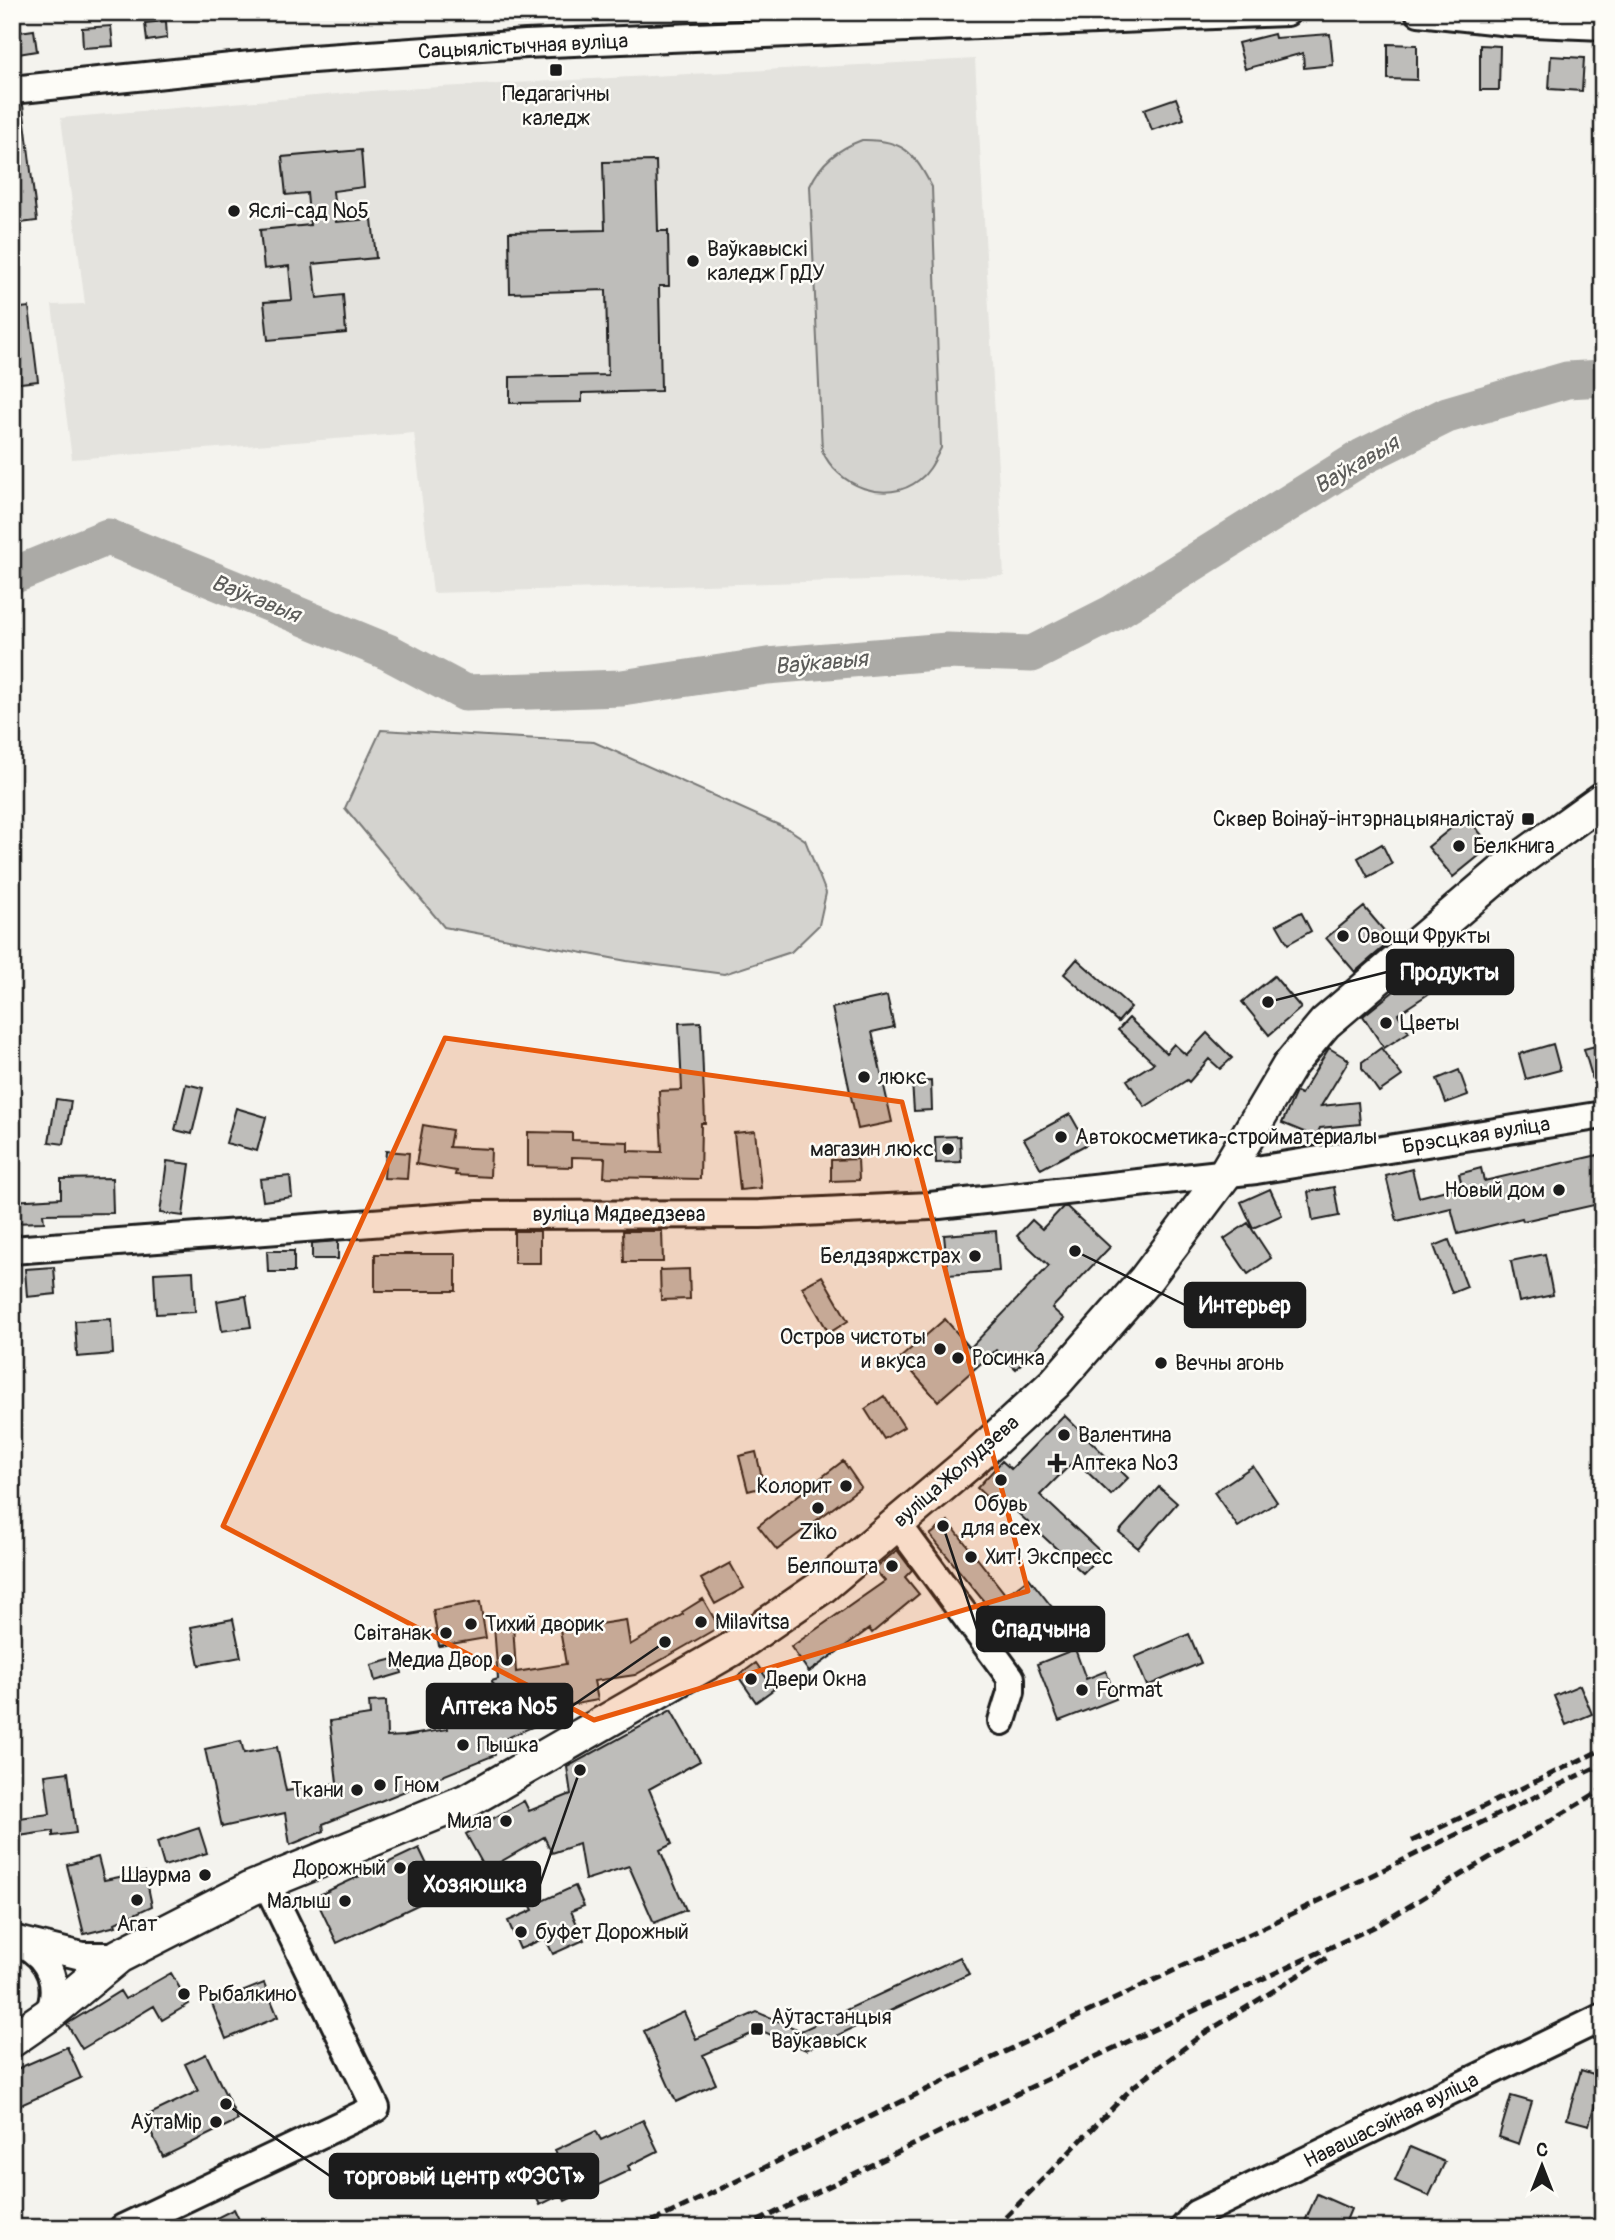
<svg xmlns="http://www.w3.org/2000/svg" width="1615" height="2240" viewBox="0 0 1615 2240" font-family="Pangolin,sans-serif">
	<style>
		.built { fill: #e4e3de }
		.green { fill: #d4d3cf; stroke: #787876; stroke-width: 2 }
		.lines { fill: none; stroke-linecap: round; stroke-linejoin: round }
		.river { stroke: #abaaa6; stroke-width: 37 }
		.building { fill: #bebdba; stroke: #1c1c1c; stroke-width: 2 }
		.minor-casing { stroke: #1c1c1c; stroke-width: 32 }
		.major-casing { stroke: #1c1c1c; stroke-width: 38 }
		.minor { stroke: #fdfcf7; stroke-width: 26 }
		.major { stroke: #fdfcf7; stroke-width: 33 }
		.rail { stroke: #1c1c1c; stroke-width: 5; stroke-dasharray: 10 5; stroke-linecap: butt }
		.marked { fill: #e8590c; fill-opacity: 0.2; stroke: #e8590c; stroke-width: 5; stroke-linejoin: round }
		.poi-dot { fill: #1c1c1c; stroke: #fdfcf7; stroke-width: 2.5 }
		.labels { text-anchor: middle; stroke-width: 5; stroke-linejoin: round; paint-order: stroke }
		.street-label { font-size: 21px; fill: #1c1c1c; stroke: #fdfcf7 }
		.poi-label { font-size: 21px; fill: #1c1c1c; stroke: #fdfcf7; text-anchor: start }
		.water-label { font-size: 23px; font-style: italic; fill: #5c5c5a; stroke: #fdfcf7 }
		.leader { fill: none; stroke: #1c1c1c; stroke-width: 2.5 }
		.callout-dot { fill: #1c1c1c; stroke: #fdfcf7; stroke-width: 2.5 }
		.callout { fill: #1c1c1c; stroke: #1c1c1c; stroke-width: 2.5 }
		.callout-label { font-size: 23px; text-anchor: middle; font-weight: bold; fill: #fff }
	</style>
	<rect width="100%" height="100%" fill="#f4f3ee"/>
	<filter id="ink" filterUnits="userSpaceOnUse"><feTurbulence type="fractalNoise" baseFrequency=".0143" numOctaves="2"/><feDisplacementMap in="SourceGraphic" scale="14" xChannelSelector="R" yChannelSelector="G"/><feConvolveMatrix kernelMatrix="1 2 1 2 8 2 1 2 1" color-interpolation-filters="sRGB"/></filter>
	<g filter="url(#ink)">
		<path class="built" d="M 975,59 L 1004,576 L 433,593 L 414,433 L 72,459 L 52,305 L 85,304 L 61,118 L 383,90 Z"/>
		<path class="green" d="M 862,140 C 904,139 914,153 932,187 L 941,448 C 935,459 930,472 919,480 C 886,506 837,486 822,450 L 810,186 C 821,162 838,149 862,140 Z
			M 381,730 L 594,742 L 790,830 L 805,840 L 826,893 L 819,925 L 791,952 L 724,974 L 627,961 L 444,927 L 345,808 Z"/>
		<g class="lines">
			<path class="river" d="M 12,576 L 108,537 L 388,652 L 465,693 L 622,688 L 767,666 L 947,651 L 1032,654 L 1113,613 L 1364,456 L 1447,415 L 1567,380 L 1603,378"/>
		</g>
		<path class="building" d="M 166,21 L 167,38 L 147,41 L 145,23 Z
			M 111,26 L 113,46 L 83,48 L 82,28 Z
			M 34,30 L 37,51 L 12,55 L 12,33 Z
			M 1274,34 L 1275,38 L 1330,34 L 1333,65 L 1304,68 L 1303,53 L 1245,69 L 1238,43 Z
			M 1388,44 L 1417,45 L 1417,80 L 1388,79 Z
			M 1480,45 L 1500,46 L 1499,90 L 1480,90 Z
			M 1551,56 L 1584,58 L 1582,91 L 1549,89 Z
			M 1176,98 L 1184,119 L 1152,130 L 1144,109 Z
			M 23,105 L 37,221 L 12,224 L 12,106 Z
			M 361,150 L 364,187 L 333,191 L 336,222 L 372,219 L 376,258 L 313,264 L 317,298 L 343,295 L 346,333 L 268,340 L 264,302 L 292,300 L 289,266 L 264,269 L 260,230 L 310,225 L 307,193 L 286,195 L 282,157 Z
			M 656,161 L 658,231 L 668,231 L 669,286 L 659,286 L 661,391 L 582,393 L 582,402 L 510,403 L 510,377 L 608,375 L 606,290 L 510,293 L 509,232 L 605,230 L 603,162 Z
			M 29,307 L 38,381 L 12,384 L 12,309 Z
			M 1466,816 L 1491,846 L 1453,877 L 1428,847 Z
			M 1382,844 L 1392,864 L 1368,877 L 1358,858 Z
			M 1364,907 L 1392,940 L 1355,972 L 1326,938 Z
			M 1301,912 L 1311,931 L 1288,944 L 1277,925 Z
			M 1439,955 L 1454,977 L 1398,1014 L 1409,1032 L 1384,1048 L 1363,1016 Z
			M 1077,959 L 1131,1007 L 1118,1022 L 1064,974 Z
			M 1274,976 L 1301,1008 L 1269,1035 L 1242,1002 Z
			M 887,996 L 894,1027 L 872,1032 L 892,1122 L 858,1129 L 832,1008 Z
			M 1129,1018 L 1166,1053 L 1174,1044 L 1186,1055 L 1207,1033 L 1232,1058 L 1220,1069 L 1209,1059 L 1189,1082 L 1187,1080 L 1145,1107 L 1127,1080 L 1154,1063 L 1118,1030 Z
			M 701,1022 L 705,1123 L 701,1123 L 700,1179 L 604,1177 L 605,1158 L 572,1157 L 572,1167 L 528,1166 L 528,1132 L 572,1133 L 572,1140 L 628,1142 L 628,1151 L 662,1152 L 659,1091 L 682,1090 L 679,1023 Z
			M 1553,1044 L 1560,1070 L 1526,1079 L 1519,1054 Z
			M 1603,1044 L 1603,1096 L 1598,1097 L 1584,1049 Z
			M 1329,1048 L 1349,1060 L 1321,1106 L 1358,1102 L 1360,1124 L 1320,1128 L 1316,1137 L 1282,1123 L 1296,1092 L 1301,1094 Z
			M 1381,1048 L 1402,1076 L 1379,1092 L 1362,1068 L 1362,1062 Z
			M 1459,1070 L 1468,1095 L 1446,1103 L 1437,1079 Z
			M 931,1081 L 932,1110 L 914,1111 L 912,1082 Z
			M 186,1084 L 203,1088 L 192,1134 L 175,1130 Z
			M 56,1099 L 71,1101 L 64,1144 L 49,1142 Z
			M 236,1108 L 266,1117 L 257,1151 L 226,1143 Z
			M 1070,1114 L 1087,1144 L 1041,1169 L 1024,1139 Z
			M 423,1125 L 452,1130 L 449,1147 L 491,1149 L 490,1177 L 455,1175 L 456,1171 L 416,1164 Z
			M 755,1131 L 761,1188 L 740,1190 L 734,1133 Z
			M 960,1136 L 961,1162 L 936,1163 L 935,1137 Z
			M 386,1151 L 409,1153 L 407,1179 L 384,1178 Z
			M 1598,1155 L 1603,1177 L 1603,1203 L 1523,1221 L 1522,1218 L 1458,1234 L 1451,1208 L 1397,1221 L 1386,1176 L 1412,1169 L 1419,1197 L 1462,1186 L 1459,1174 L 1481,1168 L 1484,1181 Z
			M 858,1159 L 859,1180 L 831,1181 L 831,1160 Z
			M 167,1161 L 190,1164 L 183,1216 L 160,1213 Z
			M 290,1176 L 292,1197 L 263,1201 L 260,1179 Z
			M 112,1178 L 113,1213 L 43,1214 L 44,1222 L 12,1223 L 12,1201 L 61,1198 L 61,1179 Z
			M 1334,1187 L 1339,1216 L 1313,1221 L 1308,1192 Z
			M 1270,1189 L 1282,1215 L 1253,1228 L 1241,1202 Z
			M 1063,1207 L 1067,1207 L 1110,1247 L 1052,1308 L 1064,1319 L 1016,1369 L 996,1350 L 938,1401 L 900,1358 L 945,1319 L 970,1348 L 1049,1266 L 1017,1236 L 1032,1220 L 1042,1229 Z
			M 1248,1223 L 1271,1258 L 1248,1274 L 1224,1239 Z
			M 514,1231 L 540,1231 L 540,1263 L 514,1263 Z
			M 623,1231 L 662,1231 L 663,1262 L 624,1262 Z
			M 996,1231 L 999,1271 L 948,1275 L 944,1235 Z
			M 1449,1240 L 1467,1287 L 1452,1293 L 1434,1246 Z
			M 338,1241 L 338,1259 L 312,1259 L 312,1243 Z
			M 267,1251 L 294,1251 L 294,1272 L 268,1272 Z
			M 375,1254 L 456,1254 L 456,1291 L 375,1291 Z
			M 1545,1254 L 1553,1295 L 1519,1302 L 1511,1261 Z
			M 54,1267 L 56,1294 L 27,1297 L 25,1269 Z
			M 689,1269 L 690,1299 L 661,1300 L 660,1270 Z
			M 193,1271 L 195,1312 L 156,1314 L 154,1273 Z
			M 822,1276 L 848,1321 L 829,1333 L 802,1287 Z
			M 246,1296 L 251,1327 L 222,1331 L 217,1301 Z
			M 111,1319 L 113,1354 L 77,1357 L 75,1321 Z
			M 884,1396 L 904,1427 L 884,1439 L 865,1409 Z
			M 1064,1415 L 1128,1478 L 1111,1495 L 1075,1460 L 1040,1495 L 1102,1553 L 1083,1573 L 1007,1503 L 1000,1510 L 977,1488 L 1002,1461 L 1011,1469 Z
			M 756,1452 L 764,1487 L 748,1491 L 739,1456 Z
			M 843,1461 L 861,1487 L 777,1550 L 758,1526 Z
			M 1253,1466 L 1277,1502 L 1238,1527 L 1214,1492 Z
			M 1159,1487 L 1177,1503 L 1138,1548 L 1119,1532 Z
			M 948,1521 L 1006,1595 L 1029,1578 L 1059,1616 L 1020,1646 L 930,1535 Z
			M 897,1550 L 912,1570 L 905,1577 L 919,1594 L 872,1633 L 869,1629 L 809,1672 L 791,1647 L 885,1581 L 874,1569 Z
			M 730,1563 L 744,1588 L 715,1604 L 701,1579 Z
			M 703,1599 L 719,1627 L 635,1675 L 594,1681 L 598,1700 L 559,1707 L 560,1715 L 493,1744 L 495,1755 L 323,1824 L 324,1831 L 290,1845 L 285,1813 L 222,1827 L 205,1749 L 241,1741 L 244,1753 L 277,1747 L 286,1791 L 337,1783 L 330,1721 L 370,1715 L 369,1702 L 386,1701 L 387,1737 L 405,1736 L 448,1729 L 443,1704 L 494,1695 L 492,1681 L 498,1679 L 494,1626 L 513,1624 L 516,1672 L 566,1664 L 560,1630 L 626,1620 L 630,1645 L 683,1614 L 682,1612 Z
			M 480,1602 L 486,1638 L 439,1646 L 433,1610 Z
			M 233,1619 L 241,1657 L 199,1665 L 191,1627 Z
			M 1189,1634 L 1201,1663 L 1147,1686 L 1135,1657 Z
			M 1075,1649 L 1086,1679 L 1106,1671 L 1116,1699 L 1059,1721 L 1037,1664 Z
			M 398,1658 L 402,1673 L 375,1681 L 371,1665 Z
			M 756,1663 L 774,1689 L 756,1702 L 738,1676 Z
			M 1580,1685 L 1592,1714 L 1566,1725 L 1554,1696 Z
			M 671,1710 L 700,1761 L 649,1789 L 672,1844 L 660,1850 L 686,1910 L 654,1923 L 629,1866 L 585,1880 L 579,1844 L 552,1853 L 544,1837 L 486,1870 L 466,1834 L 524,1801 L 529,1811 L 571,1794 L 567,1767 Z
			M 68,1772 L 76,1833 L 53,1836 L 53,1831 L 12,1837 L 12,1819 L 50,1814 L 45,1775 Z
			M 199,1828 L 207,1853 L 164,1866 L 157,1842 Z
			M 419,1848 L 441,1894 L 337,1943 L 315,1897 Z
			M 98,1857 L 104,1880 L 145,1872 L 152,1906 L 115,1923 L 116,1926 L 84,1934 L 67,1865 Z
			M 575,1886 L 584,1906 L 571,1911 L 584,1940 L 553,1954 L 545,1938 L 520,1949 L 508,1921 L 533,1910 L 531,1906 Z
			M 960,1957 L 969,1974 L 806,2050 L 760,2030 L 703,2055 L 716,2084 L 676,2102 L 644,2031 L 684,2012 L 696,2039 L 757,2012 L 801,2031 Z
			M 171,1973 L 189,2004 L 162,2020 L 154,2006 L 82,2049 L 67,2024 L 120,1991 L 125,1999 Z
			M 264,1983 L 278,2017 L 226,2039 L 212,2004 Z
			M 67,2047 L 81,2078 L 12,2109 L 12,2071 Z
			M 206,2054 L 238,2120 L 163,2157 L 144,2117 L 198,2091 L 185,2064 Z
			M 1581,2070 L 1603,2077 L 1589,2125 L 1567,2119 Z
			M 1511,2096 L 1532,2102 L 1519,2144 L 1499,2137 Z
			M 643,2120 L 658,2151 L 628,2166 L 630,2170 L 565,2201 L 562,2194 L 540,2205 L 526,2177 L 560,2161 L 555,2150 L 596,2131 L 601,2140 Z
			M 1410,2147 L 1445,2162 L 1429,2196 L 1395,2181 Z
			M 1317,2194 L 1351,2209 L 1343,2228 L 1302,2228 Z
			M 234,2209 L 243,2228 L 197,2228 Z"/>
		<g class="lines">
			<g class="minor-casing">
				<path id="minor" d="M 1419,12 L 1510,22 L 1603,26
					M 12,90 L 298,60 L 526,44 L 1287,12
					M 12,1250 L 478,1215 L 760,1214 L 930,1206 L 1256,1170 L 1603,1115
					M 897,1523 L 1011,1678 L 1011,1692 L 1002,1721
					M 12,1939 L 82,1956 L 119,1956
					M 23,1944 C 51,1958 61,1987 48,2015
					M 123,2228 L 376,2108 L 266,1882
					M 1184,2228 L 1196,2214 L 1603,2017"/>
			</g>
			<g class="major-casing">
				<path id="major" d="M 12,2040 L 48,2015 L 119,1956 L 250,1889 L 471,1799 L 730,1650 L 823,1586 L 970,1462 L 1055,1383 L 1146,1279 L 1201,1206 L 1225,1174 L 1289,1066 L 1325,1023 L 1502,872 L 1603,799"/>
			</g>
			<use href="#minor" class="minor"/>
			<use href="#major" class="major"/>
			<path class="rail" d="M 1412,1841 L 1603,1749
				M 639,2228 L 1603,1764
				M 744,2228 L 1037,2084 L 1378,1925 L 1603,1789
				M 995,2228 L 1134,2086 L 1200,2036 L 1328,1957"/>
		</g>
	</g>
	<path class="marked" d="M 445,1038 L 902,1102 L 1028,1591 L 594,1720 L 223,1526 Z"/>
	<g class="poi-dot">
		<rect x="549" y="63" width="14" height="14" rx="3.5"/>
		<circle cx="234" cy="211" r="7"/>
		<circle cx="693" cy="261" r="7"/>
		<rect x="1521" y="812" width="14" height="14" rx="3.5"/>
		<circle cx="1459" cy="846" r="7"/>
		<circle cx="1343" cy="936" r="7"/>
		<circle cx="1386" cy="1023" r="7"/>
		<circle cx="864" cy="1077" r="7"/>
		<circle cx="1061" cy="1137" r="7"/>
		<circle cx="948" cy="1149" r="7"/>
		<circle cx="1559" cy="1190" r="7"/>
		<circle cx="975" cy="1256" r="7"/>
		<circle cx="940" cy="1349" r="7"/>
		<circle cx="958" cy="1358" r="7"/>
		<circle cx="1161" cy="1363" r="7"/>
		<circle cx="1064" cy="1435" r="7"/>
		<path d="M1053.5 1452.5h7v7h7v7h-7v7h-7v-7h-7v-7h7z"/>
		<circle cx="1001" cy="1480" r="7"/>
		<circle cx="846" cy="1486" r="7"/>
		<circle cx="818" cy="1508" r="7"/>
		<circle cx="971" cy="1557" r="7"/>
		<circle cx="892" cy="1566" r="7"/>
		<circle cx="701" cy="1622" r="7"/>
		<circle cx="471" cy="1624" r="7"/>
		<circle cx="446" cy="1633" r="7"/>
		<circle cx="507" cy="1660" r="7"/>
		<circle cx="751" cy="1679" r="7"/>
		<circle cx="1082" cy="1690" r="7"/>
		<circle cx="463" cy="1745" r="7"/>
		<circle cx="380" cy="1785" r="7"/>
		<circle cx="357" cy="1790" r="7"/>
		<circle cx="506" cy="1821" r="7"/>
		<circle cx="400" cy="1868" r="7"/>
		<circle cx="205" cy="1875" r="7"/>
		<circle cx="137" cy="1900" r="7"/>
		<circle cx="345" cy="1901" r="7"/>
		<circle cx="521" cy="1932" r="7"/>
		<circle cx="184" cy="1994" r="7"/>
		<rect x="750" y="2022" width="14" height="14" rx="3.5"/>
		<circle cx="216" cy="2122" r="7"/>
	</g>
	<g class="labels">
		<g class="street-label">
			<text transform="translate(523 46) rotate(-3)" y="7">Сацыялістычная вуліца</text>
			<text transform="translate(1476 1135) rotate(-9)" y="7">Брэсцкая вуліца</text>
			<text x="619" y="1221">вуліца Мядведзева</text>
			<text transform="translate(956 1471) rotate(-41)" y="7">вуліца Жолудзева</text>
			<text transform="translate(1391 2120) rotate(-26)" y="7">Навашасэйная вуліца</text>
		</g>
		<g class="poi-label">
			<text x="556" y="101" text-anchor="middle">Педагагічны<tspan x="556" dy="24">каледж</tspan></text>
			<text x="248" y="218">Яслі-сад №5</text>
			<text x="707" y="256">Ваўкавыскі<tspan x="707" dy="24">каледж ГрДУ</tspan></text>
			<text x="1514" y="826" text-anchor="end">Сквер Воінаў-інтэрнацыяналістаў</text>
			<text x="1473" y="853">Белкнига</text>
			<text x="1357" y="943">Овощи Фрукты</text>
			<text x="1400" y="1030">Цветы</text>
			<text x="878" y="1084">люкс</text>
			<text x="1075" y="1144">Автокосметика-стройматериалы</text>
			<text x="934" y="1156" text-anchor="end">магазин люкс</text>
			<text x="1545" y="1197" text-anchor="end">Новый дом</text>
			<text x="961" y="1263" text-anchor="end">Белдзяржстрах</text>
			<text x="926" y="1344" text-anchor="end">Остров чистоты<tspan x="926" dy="24">и вкуса</tspan></text>
			<text x="972" y="1365">Росинка</text>
			<text x="1175" y="1370">Вечны агонь</text>
			<text x="1078" y="1442">Валентина</text>
			<text x="1071" y="1470">Аптека №3</text>
			<text x="832" y="1493" text-anchor="end">Колорит</text>
			<text x="1001" y="1511" text-anchor="middle">Обувь<tspan x="1001" dy="24">для всех</tspan></text>
			<text x="818" y="1539" text-anchor="middle">Ziko</text>
			<text x="985" y="1564">Хит! Экспресс</text>
			<text x="878" y="1573" text-anchor="end">Белпошта</text>
			<text x="715" y="1629">Milavitsa</text>
			<text x="485" y="1631">Тихий дворик</text>
			<text x="432" y="1640" text-anchor="end">Світанак</text>
			<text x="493" y="1667" text-anchor="end">Медиа Двор</text>
			<text x="765" y="1686">Двери Окна</text>
			<text x="1096" y="1697">Format</text>
			<text x="477" y="1752">Пышка</text>
			<text x="394" y="1792">Гном</text>
			<text x="343" y="1797" text-anchor="end">Ткани</text>
			<text x="492" y="1828" text-anchor="end">Мила</text>
			<text x="386" y="1875" text-anchor="end">Дорожный</text>
			<text x="191" y="1882" text-anchor="end">Шаурма</text>
			<text x="331" y="1908" text-anchor="end">Малыш</text>
			<text x="137" y="1931" text-anchor="middle">Агат</text>
			<text x="535" y="1939">буфет Дорожный</text>
			<text x="198" y="2001">Рыбалкино</text>
			<text x="771" y="2024">Аўтастанцыя<tspan x="771" dy="24">Ваўкавыск</tspan></text>
			<text x="202" y="2129" text-anchor="end">АўтаМір</text>
		</g>
		<g class="water-label">
			<text transform="translate(1356 464) rotate(-30)" y="8">Ваўкавыя</text>
			<text transform="translate(256 598) rotate(22)" y="8">Ваўкавыя</text>
			<text transform="translate(821 662) rotate(-5)" y="8">Ваўкавыя</text>
		</g>
	</g>
	<path class="leader" d="M1268 1002L1387 972M1075 1251L1185 1305M943 1526L977 1629M665 1642L572 1706M580 1770L540 1884M226 2104L330 2176"/>
	<g class="callout-dot">
		<circle cx="1268" cy="1002" r="7"/>
		<circle cx="1075" cy="1251" r="7"/>
		<circle cx="943" cy="1526" r="7"/>
		<circle cx="665" cy="1642" r="7"/>
		<circle cx="580" cy="1770" r="7"/>
		<circle cx="226" cy="2104" r="7"/>
	</g>
	<g class="callout">
		<rect x="1387" y="950" width="126" height="44" rx="7"/>
		<rect x="1185" y="1283" width="120" height="44" rx="7"/>
		<rect x="977" y="1607" width="127" height="44" rx="7"/>
		<rect x="427" y="1684" width="145" height="44" rx="7"/>
		<rect x="409" y="1862" width="131" height="44" rx="7"/>
		<rect x="330" y="2154" width="268" height="44" rx="7"/>
	</g>
	<g class="callout-label">
		<text x="1450" y="980">Продукты</text>
		<text x="1245" y="1313">Интерьер</text>
		<text x="1041" y="1637">Спадчына</text>
		<text x="499" y="1714">Аптека №5</text>
		<text x="475" y="1892">Хозяюшка</text>
		<text x="464" y="2184">торговый центр «ФЭСТ»</text>
	</g>
	<rect width="1615" height="2240" fill="none" stroke="#fdfcf7" stroke-width="42"/>
	<rect x="21" y="21" width="1573" height="2198" fill="none" stroke="#1c1c1c" stroke-width="2.5" filter="url(#ink)"/>
	<g transform="translate(1542 2166)" stroke="#fdfcf7" stroke-width="5" paint-order="stroke">
	<path d="M0-5L12 26L0 18L-12 26Z" fill="#1c1c1c"/>
	<text y="-10" font-size="19" font-weight="bold" text-anchor="middle" fill="#1c1c1c">С</text>
	</g>
</svg>
